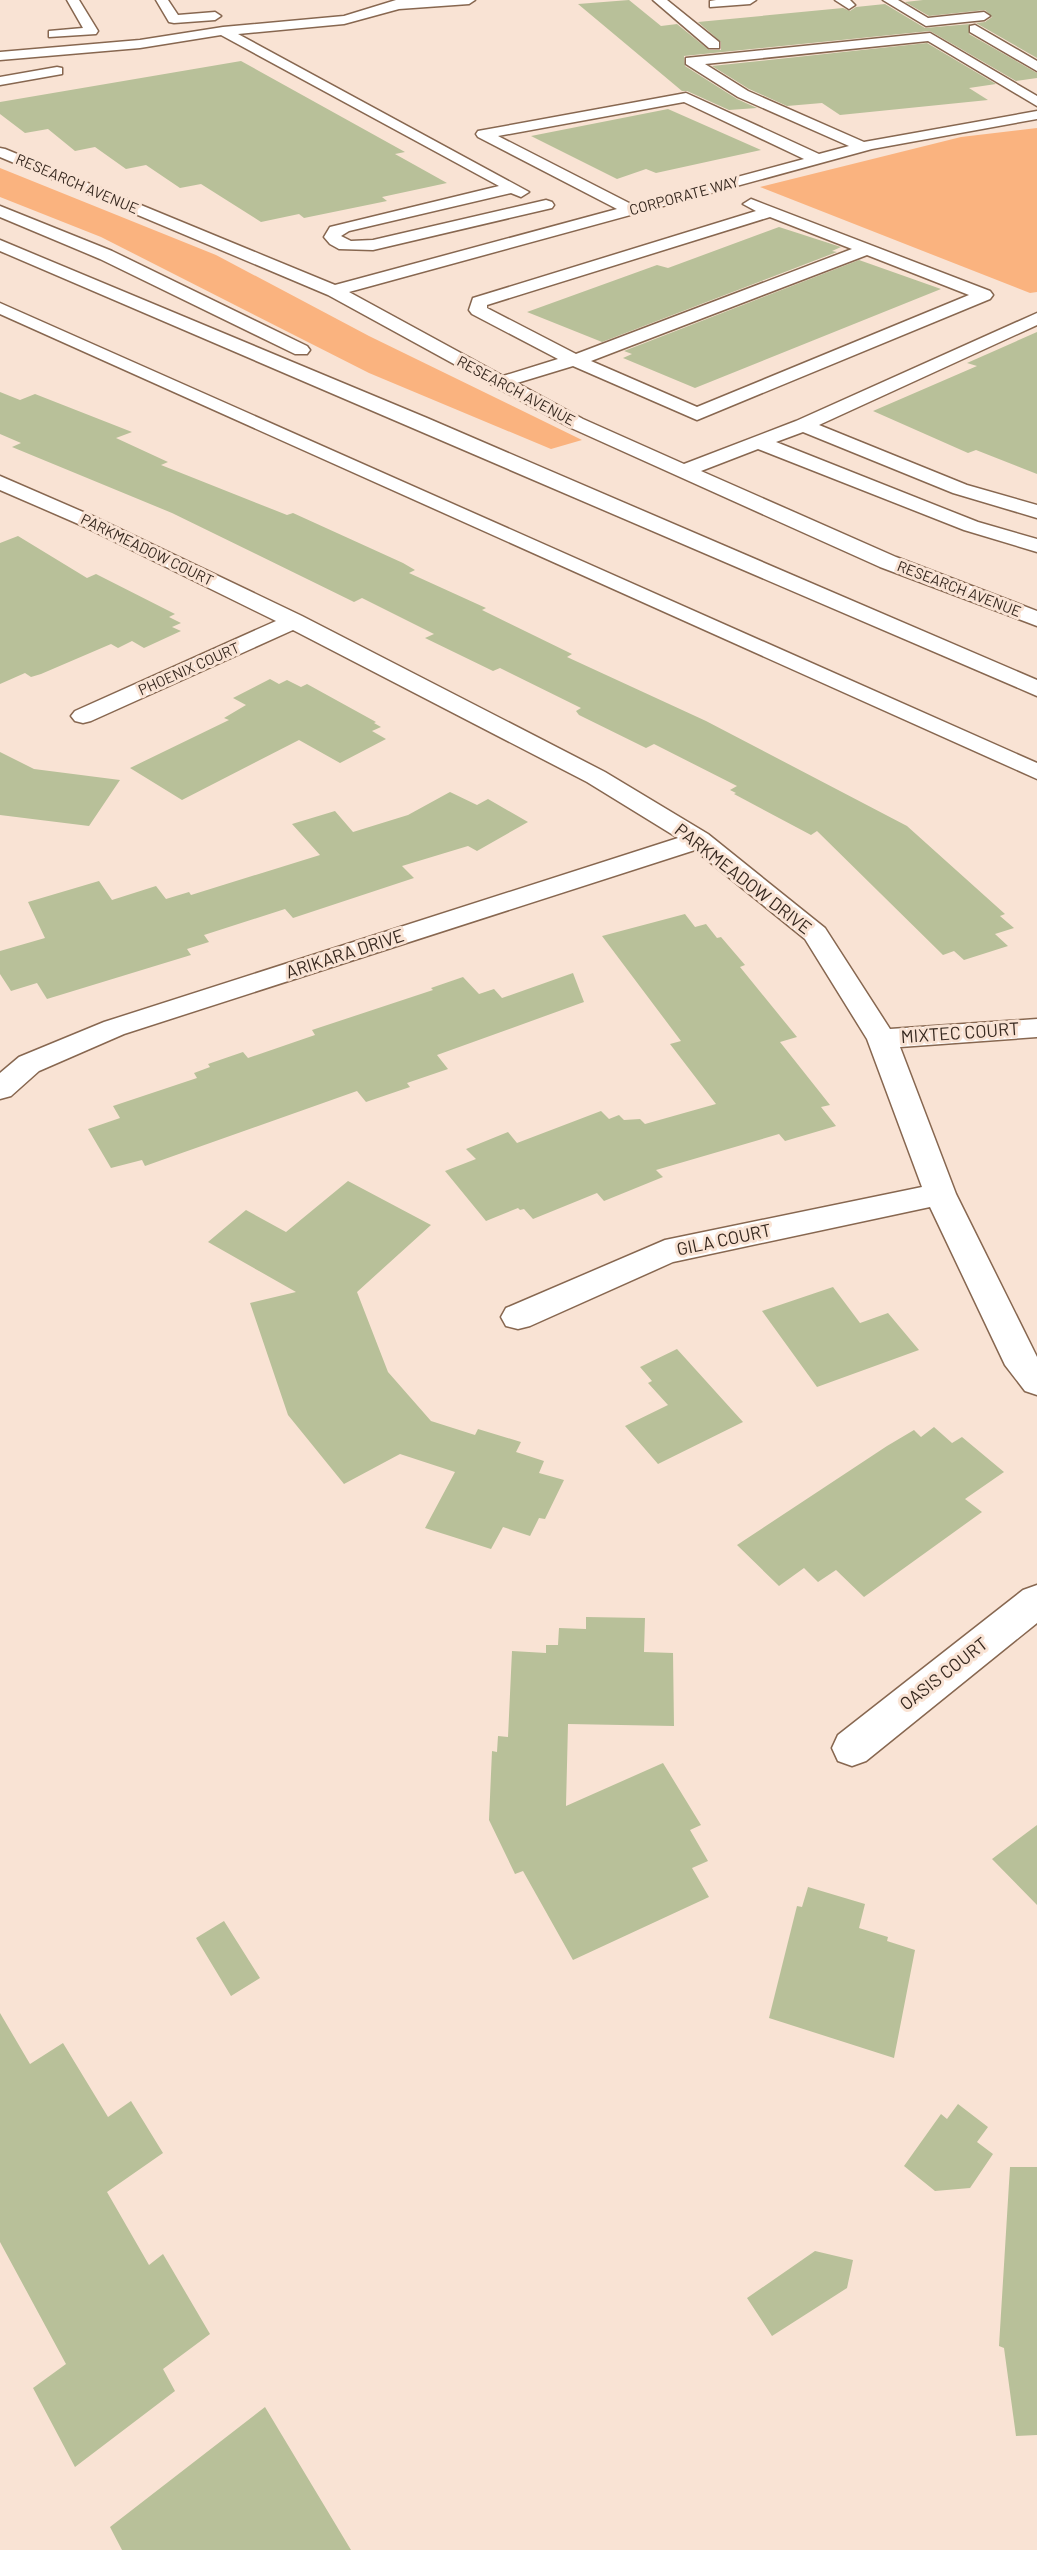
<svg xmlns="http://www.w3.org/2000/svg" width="1037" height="2550" viewBox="0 0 1037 2550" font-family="Barlow,sans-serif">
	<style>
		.green { fill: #fab37f }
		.building { fill: #b8c099 }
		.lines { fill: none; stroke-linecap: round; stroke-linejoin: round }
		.minor-casing { stroke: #876750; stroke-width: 3 }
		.highway-casing { stroke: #876750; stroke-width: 3 }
		.minor { fill: #fff; fill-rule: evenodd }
		.highway { fill: #fff; fill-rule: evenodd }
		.labels { text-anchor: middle; stroke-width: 6; stroke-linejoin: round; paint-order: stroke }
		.far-street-label { font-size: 15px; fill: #36281f; stroke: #f9e3d4 }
		.street-label { font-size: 18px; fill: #36281f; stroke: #f9e3d4 }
	</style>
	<rect width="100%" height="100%" fill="#f9e3d4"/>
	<path class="green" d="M 1037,128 L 1037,292 L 1030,293 L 760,187 L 961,137 Z
		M 0,168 L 216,255 L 369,336 L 582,440 L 551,449 L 369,373 L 101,237 L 0,197 Z"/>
	<path class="building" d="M 629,0 L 661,26 L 677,24 L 709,50 L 721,50 L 721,42 L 698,22 L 843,8 L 850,11 L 856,7 L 885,4 L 925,28 L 970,24 L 969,34 L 1037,73 L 1037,78 L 1016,81 L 930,31 L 684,56 L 685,66 L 737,99 L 757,108 L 729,110 L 687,91 L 682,91 L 578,4 Z
		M 923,0 L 1037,0 L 1037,58 L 976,23 L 985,22 L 992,17 L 985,10 L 929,16 L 905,2 Z
		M 927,43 L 996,84 L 969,88 L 988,100 L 840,115 L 822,103 L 787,106 L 749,89 L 712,66 Z
		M 241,61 L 405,152 L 395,154 L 447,183 L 382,197 L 387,201 L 304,218 L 299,214 L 261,222 L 201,184 L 180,188 L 146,165 L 126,169 L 95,147 L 75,151 L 48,129 L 25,133 L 0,114 L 0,102 Z
		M 668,109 L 761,150 L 656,173 L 646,169 L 617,179 L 531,136 Z
		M 779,227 L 841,247 L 832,251 L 837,252 L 602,342 L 527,312 L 657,265 L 668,268 Z
		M 859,260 L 941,289 L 695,388 L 623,358 L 632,354 L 624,351 Z
		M 1037,332 L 1037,474 L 976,450 L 968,453 L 873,411 L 977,366 L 967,363 Z
		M 0,392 L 20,400 L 35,394 L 132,432 L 116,438 L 168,462 L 161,465 L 287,515 L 293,513 L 403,563 L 415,570 L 409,573 L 486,608 L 482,610 L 572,654 L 567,657 L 706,721 L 907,826 L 1005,914 L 1000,916 L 1014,928 L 995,934 L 1008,946 L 964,960 L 954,951 L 943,955 L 817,831 L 811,835 L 734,794 L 736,793 L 730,790 L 737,786 L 654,744 L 646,748 L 579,715 L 576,711 L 581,708 L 500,668 L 493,671 L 425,638 L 434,634 L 362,598 L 354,602 L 172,513 L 12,447 L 21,443 L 0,434 Z
		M 18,536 L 87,578 L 96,574 L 175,614 L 169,617 L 181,623 L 172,627 L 181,631 L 144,648 L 132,641 L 118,648 L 111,644 L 41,674 L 31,677 L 25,673 L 0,684 L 0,543 Z
		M 270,679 L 279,684 L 287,680 L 301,687 L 307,684 L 376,722 L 374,723 L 381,727 L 372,731 L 386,739 L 340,763 L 299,740 L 182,800 L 130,768 L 229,720 L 224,718 L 246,705 L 233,698 Z
		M 0,752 L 34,769 L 120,780 L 89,826 L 0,815 Z
		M 450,792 L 477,805 L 488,799 L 528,822 L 477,851 L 468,846 L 402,866 L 414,878 L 293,918 L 285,909 L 204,935 L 209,942 L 187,949 L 191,955 L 47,999 L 37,983 L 11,991 L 0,974 L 0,951 L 45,938 L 28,902 L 99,881 L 112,900 L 156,886 L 166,899 L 189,892 L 191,895 L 320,855 L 292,824 L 335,811 L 353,832 L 408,815 Z
		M 685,914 L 695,927 L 706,924 L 717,938 L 721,937 L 745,965 L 740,967 L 797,1037 L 780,1042 L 830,1105 L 821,1107 L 836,1126 L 785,1141 L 779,1134 L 656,1170 L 663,1177 L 604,1201 L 597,1193 L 533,1219 L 524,1209 L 520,1210 L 518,1208 L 486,1221 L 445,1171 L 476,1159 L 466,1149 L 508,1132 L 517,1143 L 601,1111 L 609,1119 L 619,1115 L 624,1120 L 640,1119 L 645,1124 L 716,1104 L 670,1044 L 681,1041 L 602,936 Z
		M 573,973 L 584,1002 L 437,1055 L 448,1069 L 407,1083 L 410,1087 L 366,1102 L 357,1091 L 145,1166 L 142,1160 L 111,1168 L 88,1129 L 120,1118 L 113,1106 L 197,1078 L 194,1073 L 210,1067 L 208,1064 L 243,1052 L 248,1058 L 315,1035 L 312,1030 L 433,990 L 431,988 L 463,977 L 479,994 L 494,989 L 502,998 Z
		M 348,1181 L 431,1225 L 357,1292 L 388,1372 L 431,1421 L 475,1435 L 478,1429 L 521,1442 L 516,1452 L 544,1461 L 539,1473 L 564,1480 L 545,1519 L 539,1518 L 530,1536 L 503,1527 L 491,1549 L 425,1528 L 455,1472 L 400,1454 L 344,1484 L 288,1415 L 250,1303 L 296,1292 L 208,1242 L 246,1210 L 286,1232 Z
		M 833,1287 L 860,1323 L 888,1313 L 919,1350 L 817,1387 L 762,1311 Z
		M 677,1349 L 743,1422 L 658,1464 L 625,1426 L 668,1405 L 648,1383 L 652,1381 L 640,1367 Z
		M 934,1427 L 952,1443 L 962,1437 L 1004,1472 L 965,1499 L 982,1512 L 864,1597 L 836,1570 L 818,1582 L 804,1568 L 779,1586 L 737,1545 L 887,1446 L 914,1430 L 921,1437 Z
		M 586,1617 L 645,1618 L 644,1652 L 673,1653 L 674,1726 L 568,1724 L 566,1806 L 663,1763 L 701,1825 L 690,1830 L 708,1861 L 692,1868 L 709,1897 L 573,1960 L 523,1871 L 515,1874 L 489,1820 L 492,1751 L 497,1752 L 498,1736 L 508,1737 L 512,1651 L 546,1653 L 546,1645 L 558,1645 L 559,1628 L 586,1629 Z
		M 1037,1825 L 1037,1905 L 992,1859 Z
		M 808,1887 L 865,1904 L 859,1928 L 888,1937 L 887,1941 L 915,1950 L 894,2058 L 769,2018 L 797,1906 L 802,1907 Z
		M 224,1921 L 260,1978 L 231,1996 L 196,1938 Z
		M 0,2013 L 30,2064 L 63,2043 L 108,2117 L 131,2101 L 163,2153 L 107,2192 L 149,2265 L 163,2254 L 210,2334 L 163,2369 L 175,2391 L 75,2467 L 33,2388 L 66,2364 L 0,2242 Z
		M 958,2104 L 988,2127 L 977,2142 L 993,2154 L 970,2188 L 935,2191 L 904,2166 L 941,2114 L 947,2119 Z
		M 1010,2167 L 1037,2167 L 1037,2435 L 1016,2436 L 1004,2348 L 999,2346 Z
		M 815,2251 L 853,2260 L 847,2288 L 772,2336 L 747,2298 Z
		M 265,2407 L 351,2550 L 122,2550 L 110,2527 Z"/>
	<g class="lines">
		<g class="minor-casing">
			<path id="minor" d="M 67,0 L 79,0 L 98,31 L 96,34 L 49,37 L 49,31 L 83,28 Z
				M 156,0 L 168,0 L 178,15 L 215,12 L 221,16 L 215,20 L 174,23 L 169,22 Z
				M 396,0 L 475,0 L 469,4 L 399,9 L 344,24 L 238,34 L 529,192 L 521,197 L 511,193 L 349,231 L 341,236 L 351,241 L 373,240 L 546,200 L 552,202 L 554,205 L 552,208 L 373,250 L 339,249 L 330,244 L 324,237 L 330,227 L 499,186 L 221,35 L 140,48 L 0,60 L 0,52 L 140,40 L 223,27 L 344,16 Z
				M 653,0 L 667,0 L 719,42 L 719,48 L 709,48 Z
				M 716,0 L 756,0 L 750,4 L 710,7 L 710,1 Z
				M 835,0 L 850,0 L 855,5 L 849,9 Z
				M 883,0 L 898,0 L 928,18 L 984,12 L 990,16 L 984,20 L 926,26 Z
				M 975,25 L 1037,61 L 1037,71 L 970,32 L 970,26 Z
				M 930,33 L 1037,96 L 1037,106 L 928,41 L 705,64 L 748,91 L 864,142 L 1037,111 L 1037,119 L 872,149 L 349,292 L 503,376 L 558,359 L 472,314 L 469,310 L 473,298 L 756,211 L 743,204 L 751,199 L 990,291 L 993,295 L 990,299 L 697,420 L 573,366 L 517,383 L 583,419 L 684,464 L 796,421 L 1037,313 L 1037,325 L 819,425 L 967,485 L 1037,505 L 1037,518 L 953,493 L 803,432 L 776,442 L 978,522 L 1037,539 L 1037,552 L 964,530 L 758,449 L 701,471 L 896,557 L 1037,611 L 1037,626 L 880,567 L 569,427 L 328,295 L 0,157 L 0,148 L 5,149 L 335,285 L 617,209 L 478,137 L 476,134 L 478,131 L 686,93 L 819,154 L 849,146 L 738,97 L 686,64 L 686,58 ZM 684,102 L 804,159 L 633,205 L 498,136 ZM 770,217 L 852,249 L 576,354 L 487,308 L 487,305 ZM 867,255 L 969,295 L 697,407 L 591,361 Z
				M 57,67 L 62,68 L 62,74 L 0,85 L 0,77 Z
				M 0,476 L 97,518 L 302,616 L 605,772 L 708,834 L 825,928 L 890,1029 L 1037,1019 L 1037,1037 L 900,1047 L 956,1194 L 1037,1357 L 1037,1395 L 1025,1391 L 1005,1365 L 930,1207 L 673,1262 L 530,1326 L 518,1329 L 506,1326 L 501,1317 L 506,1308 L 665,1240 L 922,1187 L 867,1039 L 805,939 L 695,850 L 124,1034 L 39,1071 L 11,1096 L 0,1099 L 0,1073 L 19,1057 L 104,1022 L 678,838 L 587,782 L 293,630 L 91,721 L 83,723 L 75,721 L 71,716 L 75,711 L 276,621 L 83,526 L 0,490 Z
				M 1037,1585 L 1037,1623 L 866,1761 L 852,1766 L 838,1761 L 832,1748 L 838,1735 L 1023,1590 Z"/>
		</g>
		<g class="highway-casing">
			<path id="highway" d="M 0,206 L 112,251 L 307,346 L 310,350 L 307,354 L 295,354 L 100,259 L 0,217 Z
				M 0,240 L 427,418 L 1037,680 L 1037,696 L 0,251 Z
				M 0,303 L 1037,763 L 1037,779 L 0,314 Z"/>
		</g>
		<use href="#minor" class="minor"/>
		<use href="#highway" class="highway"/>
	</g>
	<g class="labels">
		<g class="far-street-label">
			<text transform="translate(77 184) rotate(23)" y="5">RESEARCH AVENUE</text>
			<text transform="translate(684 196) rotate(-15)" y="5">CORPORATE WAY</text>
			<text transform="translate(516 391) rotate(28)" y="5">RESEARCH AVENUE</text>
			<text transform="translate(147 550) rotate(26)" y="5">PARKMEADOW COURT</text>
			<text transform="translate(959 589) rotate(21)" y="5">RESEARCH AVENUE</text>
			<text transform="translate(189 669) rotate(-24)" y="5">PHOENIX COURT</text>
		</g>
		<g class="street-label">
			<text transform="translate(743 879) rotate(38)" y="6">PARKMEADOW DRIVE</text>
			<text transform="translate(345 954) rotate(-18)" y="6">ARIKARA DRIVE</text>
			<text transform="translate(960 1033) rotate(-4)" y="6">MIXTEC COURT</text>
			<text transform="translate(724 1240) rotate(-12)" y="6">GILA COURT</text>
			<text transform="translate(944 1674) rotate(-38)" y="6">OASIS COURT</text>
		</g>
	</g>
</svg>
